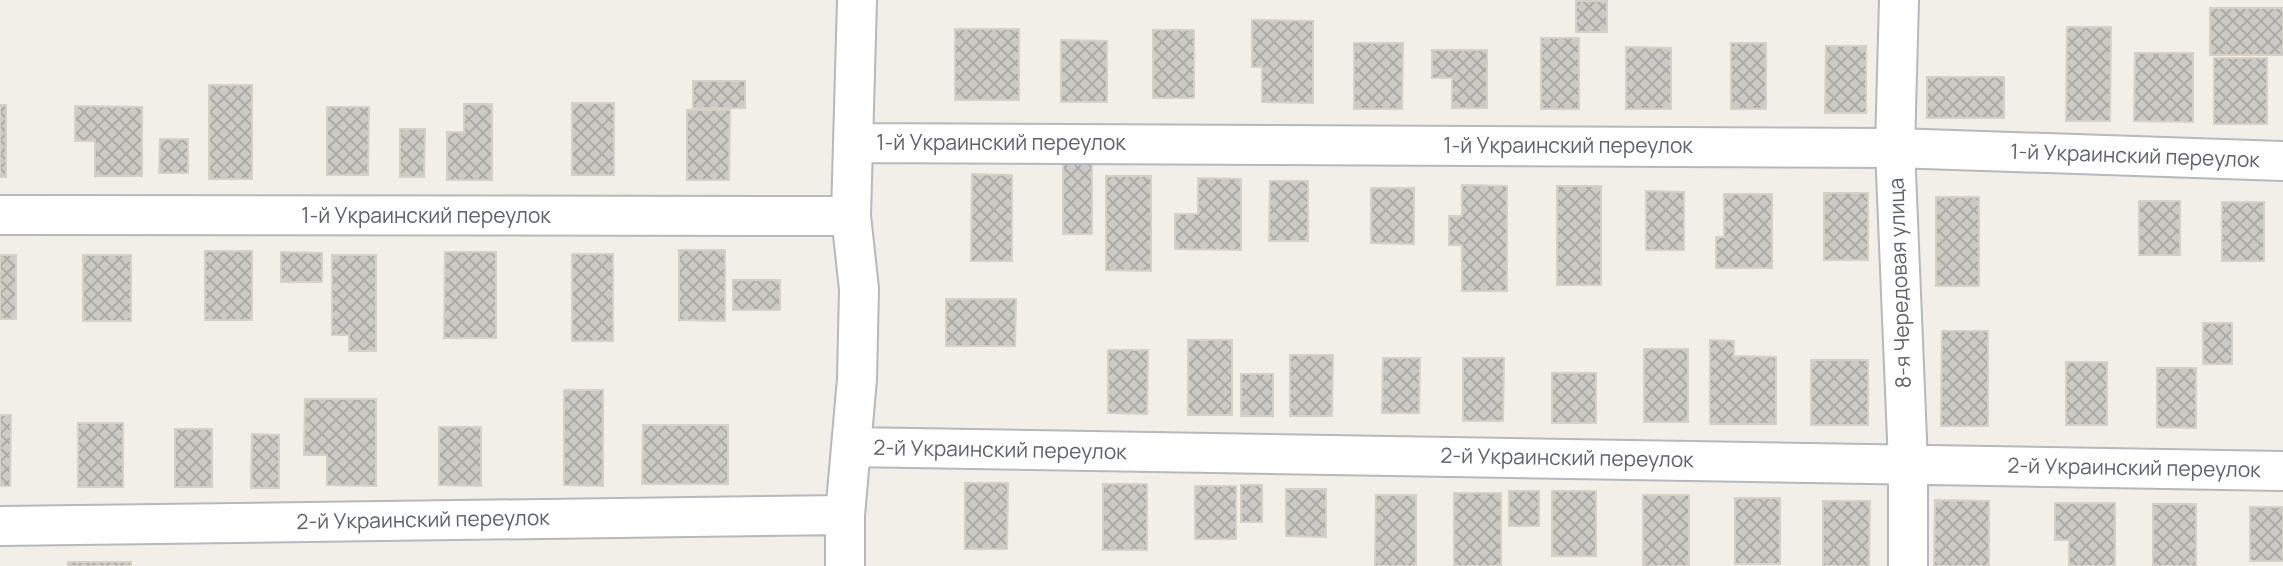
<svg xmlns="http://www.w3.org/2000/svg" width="2283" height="566" viewBox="0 0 2283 566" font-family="Manrope,sans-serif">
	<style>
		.building { fill: url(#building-cross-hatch); stroke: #d6d1c6; stroke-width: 2 }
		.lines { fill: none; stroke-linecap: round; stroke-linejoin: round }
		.minor-casing { stroke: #b5b8bc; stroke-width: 42 }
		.minor { stroke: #fff; stroke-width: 38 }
		.labels { text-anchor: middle; stroke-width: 6; stroke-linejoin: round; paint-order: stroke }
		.street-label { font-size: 21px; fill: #5f6368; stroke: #fff }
	</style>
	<defs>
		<pattern id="building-cross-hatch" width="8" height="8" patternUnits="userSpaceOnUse" patternTransform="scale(1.75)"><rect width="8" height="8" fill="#cccac5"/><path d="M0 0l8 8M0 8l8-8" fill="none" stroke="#a9a8a4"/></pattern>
	</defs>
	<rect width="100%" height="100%" fill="#f1efe8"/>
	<path class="building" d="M 1576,1 L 1607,1 L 1607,32 L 1576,32 Z
		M 2210,8 L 2283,8 L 2283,55 L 2210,55 Z
		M 1252,20 L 1313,21 L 1313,103 L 1262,102 L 1262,67 L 1252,67 Z
		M 2067,27 L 2111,27 L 2110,121 L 2066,121 Z
		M 955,29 L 1019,29 L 1019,100 L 955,100 Z
		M 1153,30 L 1194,30 L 1194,98 L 1153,98 Z
		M 1541,38 L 1579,38 L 1579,109 L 1541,109 Z
		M 1061,40 L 1107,41 L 1107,102 L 1061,102 Z
		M 1354,43 L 1403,43 L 1402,109 L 1354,109 Z
		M 1731,43 L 1766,43 L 1766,109 L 1731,109 Z
		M 1826,46 L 1866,46 L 1866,113 L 1825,113 Z
		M 1626,47 L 1671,48 L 1671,109 L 1626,109 Z
		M 1432,50 L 1487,50 L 1487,108 L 1452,108 L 1452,78 L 1432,78 Z
		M 2135,53 L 2193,53 L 2193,122 L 2134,121 Z
		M 2214,58 L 2267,58 L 2267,124 L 2214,124 Z
		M 1927,77 L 2004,77 L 2004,118 L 1927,118 Z
		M 693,81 L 745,81 L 745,108 L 693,108 Z
		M 209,85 L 252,85 L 252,179 L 209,179 Z
		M 572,103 L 614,103 L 614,175 L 572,175 Z
		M 464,104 L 492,104 L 492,180 L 447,180 L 447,132 L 464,132 Z
		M 0,105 L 6,105 L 6,177 L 0,177 Z
		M 75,106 L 142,107 L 142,176 L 95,176 L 95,141 L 75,141 Z
		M 327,107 L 369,107 L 368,175 L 327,175 Z
		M 687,110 L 730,110 L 729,180 L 687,180 Z
		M 400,129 L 425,129 L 424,177 L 400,177 Z
		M 160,139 L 188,139 L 188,173 L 159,173 Z
		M 1063,164 L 1092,164 L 1092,234 L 1063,234 Z
		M 972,174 L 1012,175 L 1012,261 L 971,261 Z
		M 1106,176 L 1151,176 L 1151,271 L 1106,270 Z
		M 1198,178 L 1241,179 L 1241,250 L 1175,249 L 1175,214 L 1198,214 Z
		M 1270,181 L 1308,181 L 1308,241 L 1269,241 Z
		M 1462,185 L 1507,186 L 1507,291 L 1462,291 L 1462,245 L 1449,245 L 1449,216 L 1462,216 Z
		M 1557,186 L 1601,186 L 1601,285 L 1557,285 Z
		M 1371,188 L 1414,188 L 1414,244 L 1371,243 Z
		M 1646,191 L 1684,192 L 1684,250 L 1646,250 Z
		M 1824,193 L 1868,193 L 1868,260 L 1824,260 Z
		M 1724,194 L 1772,194 L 1772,268 L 1716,268 L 1716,237 L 1724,237 Z
		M 1936,197 L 1979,197 L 1979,286 L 1936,286 Z
		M 2139,201 L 2180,201 L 2180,255 L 2139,255 Z
		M 2222,202 L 2264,202 L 2264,261 L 2222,261 Z
		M 679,250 L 725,250 L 725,321 L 679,320 Z
		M 205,251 L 252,251 L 252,320 L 205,320 Z
		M 281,252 L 322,253 L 322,282 L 281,282 Z
		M 445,252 L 496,252 L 496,338 L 444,338 Z
		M 572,254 L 613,254 L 613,341 L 572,341 Z
		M 0,255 L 16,255 L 16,319 L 0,319 Z
		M 83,255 L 131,255 L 131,321 L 83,321 Z
		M 332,255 L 376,255 L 376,351 L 349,351 L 349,335 L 332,335 Z
		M 733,280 L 780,280 L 780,310 L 733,310 Z
		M 946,299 L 1016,299 L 1015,346 L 946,346 Z
		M 2203,323 L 2232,323 L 2232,364 L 2203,364 Z
		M 1942,331 L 1988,331 L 1988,426 L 1941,426 Z
		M 1188,340 L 1232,340 L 1232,415 L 1188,415 Z
		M 1710,340 L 1734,341 L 1734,356 L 1776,357 L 1776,424 L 1710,424 Z
		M 1644,349 L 1688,349 L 1688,422 L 1644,422 Z
		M 1108,350 L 1148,350 L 1147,414 L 1108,413 Z
		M 1290,355 L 1333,355 L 1332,416 L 1290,416 Z
		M 1383,358 L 1420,358 L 1419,413 L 1382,413 Z
		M 1463,358 L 1504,358 L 1503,421 L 1463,421 Z
		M 1811,360 L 1868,360 L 1868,425 L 1811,425 Z
		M 2066,362 L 2107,362 L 2107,425 L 2066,425 Z
		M 2157,368 L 2196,368 L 2196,428 L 2157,427 Z
		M 1552,373 L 1596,373 L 1596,423 L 1552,423 Z
		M 1241,374 L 1273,374 L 1273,416 L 1241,416 Z
		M 564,390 L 603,390 L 603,486 L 564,485 Z
		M 305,399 L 376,399 L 376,486 L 327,485 L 327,455 L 304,455 Z
		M 0,415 L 11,415 L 10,486 L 0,486 Z
		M 78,423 L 123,423 L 123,487 L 78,487 Z
		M 643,425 L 728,425 L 728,484 L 642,484 Z
		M 439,427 L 481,427 L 481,486 L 439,485 Z
		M 175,429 L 212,429 L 212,487 L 175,487 Z
		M 252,434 L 279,435 L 279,488 L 251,488 Z
		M 965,483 L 1008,483 L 1007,549 L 965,549 Z
		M 1103,484 L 1147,484 L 1147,550 L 1103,550 Z
		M 1241,485 L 1262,485 L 1262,522 L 1241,522 Z
		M 1195,486 L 1236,486 L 1236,539 L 1195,539 Z
		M 1286,489 L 1326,489 L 1326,537 L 1286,536 Z
		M 1509,491 L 1539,491 L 1539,526 L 1509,526 Z
		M 1552,491 L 1596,491 L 1596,556 L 1552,556 Z
		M 1454,493 L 1501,493 L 1501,566 L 1454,566 Z
		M 1376,495 L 1416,495 L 1416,566 L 1375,566 Z
		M 1643,495 L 1689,495 L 1689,566 L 1643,566 Z
		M 1735,498 L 1780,498 L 1780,564 L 1735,564 Z
		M 1935,500 L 1989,501 L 1989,566 L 1934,566 Z
		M 1823,501 L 1870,501 L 1869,566 L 1823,566 Z
		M 2055,503 L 2115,503 L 2115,566 L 2069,566 L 2069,540 L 2055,540 Z
		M 2153,504 L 2196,504 L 2196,566 L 2153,566 Z
		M 2250,507 L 2283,507 L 2283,561 L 2250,561 Z
		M 68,562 L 131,562 L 131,566 L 68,566 Z"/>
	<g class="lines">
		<g class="minor-casing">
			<path id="minor" d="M 1899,0 L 1895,148 L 1908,463 L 1908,566
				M 853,143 L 1895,148 L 2283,161
				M 0,215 L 851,216
				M 851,447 L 2283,471
				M 0,526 L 845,515
				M 845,566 L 845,515 L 857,379 L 859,289 L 851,216 L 857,0"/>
		</g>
		<use href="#minor" class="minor"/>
	</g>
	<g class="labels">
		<g class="street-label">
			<text x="1001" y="150">1-й Украинский переулок</text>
			<text x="1568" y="153">1-й Украинский переулок</text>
			<text transform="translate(2135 156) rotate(2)" y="7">1-й Украинский переулок</text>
			<text x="426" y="223">1-й Украинский переулок</text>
			<text transform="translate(1900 283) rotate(-92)" y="7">8-я Чередовая улица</text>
			<text transform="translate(1000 450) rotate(1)" y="7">2-й Украинский переулок</text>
			<text transform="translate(1567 458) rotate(1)" y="7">2-й Украинский переулок</text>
			<text transform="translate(2134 468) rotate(1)" y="7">2-й Украинский переулок</text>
			<text transform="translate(423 520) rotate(-1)" y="7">2-й Украинский переулок</text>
		</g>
	</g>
</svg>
